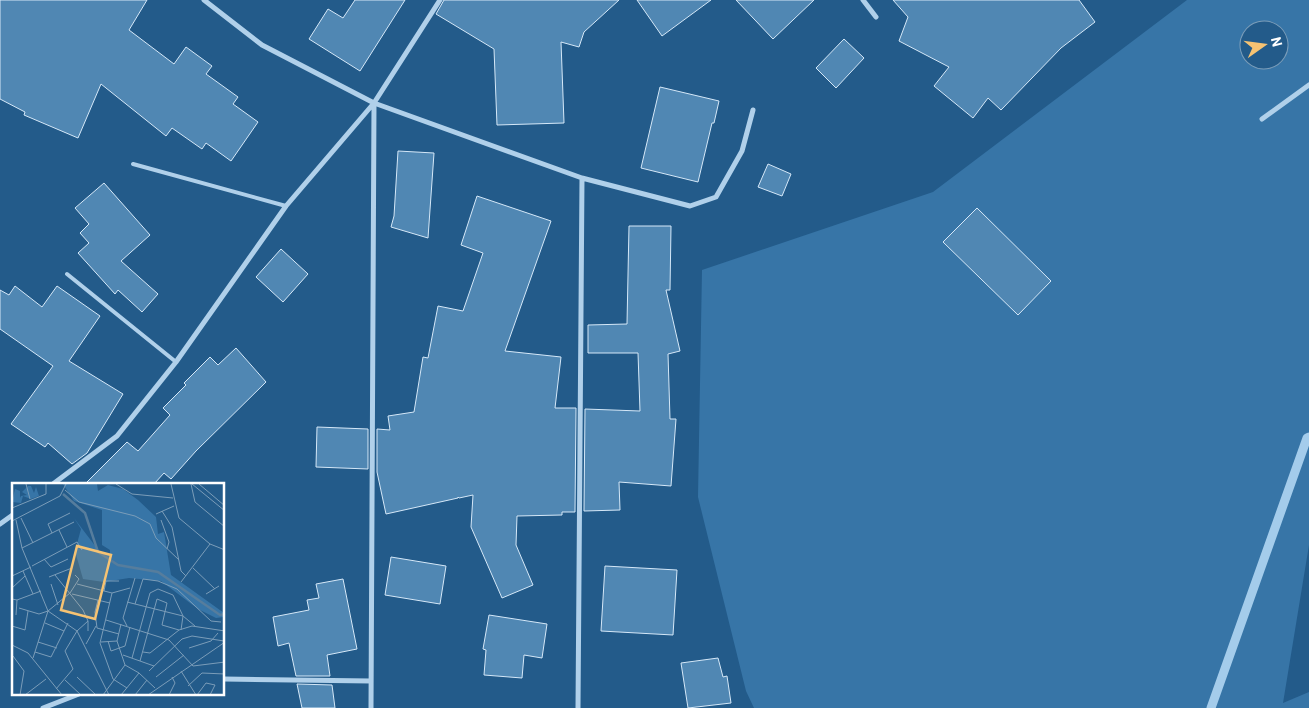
<svg xmlns="http://www.w3.org/2000/svg" width="1309" height="708" viewBox="0 0 1309 708" font-family="Barlow,sans-serif">
	<style>
		.green { fill: #3775a7; fill-rule: evenodd }
		.lines { fill: none; stroke-linecap: round; stroke-linejoin: round }
		.stream { stroke: #a4cceb; stroke-width: 9 }
		.building { fill: #5087b3; stroke: #d5e8f8 }
		.lane { stroke: #b0d0ea; stroke-width: 4 }
		.street { stroke: #b0d0ea; stroke-width: 5 }
		.inset-river { fill: none; stroke: #567d9d; stroke-width: 2.5 }
		.inset-road { fill: none; stroke: #7b9db9; stroke-width: 1 }
		.view { fill: #f6c373; fill-opacity: 0.15; stroke: #f6c373; stroke-width: 2.5 }
		.inset-edge { fill: none; stroke: #fff; stroke-width: 2.5 }
	</style>
	<rect width="100%" height="100%" fill="#235b8a"/>
	<path class="green" d="M 1187,0 L 1309,0 L 1309,545 L 1283,703 L 1309,692 L 1309,708 L 754,708 L 746,691 L 698,497 L 702,270 L 933,192 ZM 1249,30 L 1279,30 L 1279,60 L 1249,60 Z"/>
	<g class="lines">
		<path class="stream" d="M 1211,708 L 1307,438 L 1309,437"/>
	</g>
	<path class="building" d="M 0,0 L 147,0 L 129,30 L 174,64 L 186,47 L 212,66 L 206,74 L 238,97 L 233,104 L 258,122 L 231,161 L 206,143 L 202,149 L 172,128 L 166,136 L 101,84 L 78,138 L 24,115 L 25,112 L 0,99 Z
		M 355,0 L 405,0 L 360,71 L 309,39 L 328,9 L 343,18 Z
		M 444,0 L 619,0 L 584,32 L 579,47 L 561,42 L 564,123 L 497,125 L 494,49 L 436,14 Z
		M 637,0 L 711,0 L 662,36 Z
		M 736,0 L 814,0 L 773,39 Z
		M 893,0 L 1079,0 L 1095,22 L 1061,48 L 1001,110 L 988,98 L 973,118 L 934,86 L 949,67 L 899,41 L 908,17 Z
		M 844,39 L 864,58 L 836,88 L 816,68 Z
		M 660,87 L 719,101 L 714,123 L 712,123 L 698,182 L 641,168 Z
		M 398,151 L 434,153 L 428,238 L 391,227 L 394,216 Z
		M 768,164 L 791,174 L 782,196 L 758,187 Z
		M 104,183 L 150,235 L 121,261 L 158,294 L 142,312 L 118,290 L 115,294 L 78,253 L 89,243 L 80,233 L 89,224 L 75,208 Z
		M 477,196 L 551,221 L 505,351 L 561,357 L 555,408 L 576,408 L 575,512 L 562,512 L 562,515 L 517,516 L 516,545 L 533,585 L 502,598 L 471,527 L 473,495 L 459,498 L 458,497 L 458,498 L 386,514 L 377,472 L 377,429 L 390,430 L 388,416 L 414,412 L 423,357 L 428,358 L 438,306 L 463,311 L 483,253 L 461,245 Z
		M 977,208 L 1051,281 L 1018,315 L 943,242 Z
		M 629,226 L 671,226 L 670,290 L 666,290 L 680,351 L 668,354 L 670,419 L 676,419 L 671,486 L 619,482 L 620,510 L 584,511 L 585,409 L 640,411 L 638,353 L 588,353 L 588,325 L 627,324 Z
		M 281,249 L 308,274 L 283,302 L 256,277 Z
		M 15,286 L 42,307 L 57,286 L 100,316 L 69,361 L 123,394 L 87,453 L 72,464 L 48,443 L 45,447 L 11,424 L 53,366 L 0,329 L 0,290 L 9,295 Z
		M 236,348 L 266,382 L 196,451 L 171,479 L 164,473 L 154,484 L 85,484 L 127,442 L 138,451 L 170,415 L 163,408 L 186,385 L 184,383 L 210,357 L 218,365 Z
		M 317,427 L 368,429 L 368,469 L 316,467 Z
		M 391,557 L 446,566 L 440,604 L 385,595 Z
		M 605,566 L 677,570 L 673,635 L 601,631 Z
		M 343,579 L 357,649 L 327,655 L 330,676 L 296,676 L 289,643 L 278,646 L 273,617 L 309,610 L 307,600 L 319,598 L 316,584 Z
		M 489,615 L 547,624 L 542,658 L 524,655 L 522,678 L 484,675 L 486,650 L 483,649 Z
		M 718,658 L 723,677 L 727,676 L 731,703 L 688,708 L 681,663 Z
		M 297,684 L 332,685 L 335,708 L 302,708 Z"/>
	<g class="lines">
		<path class="lane" d="M 133,164 L 286,206
			M 67,274 L 176,362"/>
		<path class="street" d="M 204,0 L 262,45 L 374,103 L 582,178 L 690,206 L 716,197 L 742,151 L 753,110
			M 863,0 L 876,17
			M 1262,119 L 1309,85
			M 53,484 L 117,436 L 176,362 L 286,206 L 374,103 L 440,0
			M 0,524 L 14,514
			M 224,679 L 371,681
			M 43,708 L 79,694
			M 371,708 L 374,104
			M 578,708 L 582,178"/>
	</g>
	<g transform="translate(12 483)">
		<rect width="212" height="212" fill="#235b8a"/>
		<path d="M 51,1 L 85,1 L 86,8 L 96,2 L 111,6 L 126,17 L 144,34 L 146,51 L 152,49 L 159,92 L 212,130 L 212,134 L 204,135 L 186,126 L 149,98 L 117,95 L 92,99 L 71,96 L 63,68 L 69,46 L 62,35 L 87,68 L 98,73 L 98,67 L 90,62 L 90,27 L 62,18 ZM 16,3 L 19,3 L 22,10 L 24,4 L 27,13 L 19,16 L 11,13 L 9,20 L 0,19 L 3,6 L 8,8 L 8,15 L 9,13 L 15,12 L 10,9 Z" fill="#3775a7"/>
		<path class="inset-river" d="M 51,11 L 73,30 L 86,69 L 106,82 L 146,89 L 208,132 L 213,131"/>
		<path class="inset-road" d="M 14,1 L 18,16M 104,1 L 120,11 L 161,15M 159,1 L 167,35 L 198,61 L 213,67M 179,1 L 183,19 L 213,44M 180,1 L 213,28M 187,1 L 213,23M 53,7 L 67,19 L 123,33 L 138,41 L 144,55 L 167,77M 0,25 L 34,11 L 34,1M 150,28 L 160,44 L 169,88 L 174,93M 144,31 L 162,23M 9,35 L 21,60M 4,37 L 10,65 L 36,128M 149,37 L 157,59 L 155,66M 0,38 L 48,13 L 54,1M 47,47 L 55,64M 40,50 L 36,41 L 58,30M 10,65 L 62,39M 32,76 L 39,84 L 56,76M 20,83 L 65,59 L 70,67M 181,85 L 203,106M 11,88 L 21,111M 43,92 L 71,127 L 76,138 L 76,148M 0,93 L 19,84M 37,94 L 60,85M 169,99 L 198,61M 39,101 L 46,122M 65,101 L 100,110 L 118,105M 0,105 L 13,93M 92,108 L 94,98 L 107,98M 100,110 L 88,160 L 101,196 L 115,205M 60,111 L 98,120M 194,111 L 207,103M 0,116 L 5,117 L 29,108M 86,117 L 83,129 L 85,145 L 107,151M 115,119 L 171,133 L 183,143M 123,121 L 131,96 L 146,98 L 165,106 L 199,138 L 209,139M 7,125 L 27,131 L 36,128 L 65,148 L 97,212M 4,132 L 5,117M 94,137 L 157,157 L 181,183 L 213,179M 33,140 L 52,148M 0,143 L 13,147 L 16,128M 115,143 L 111,135 L 123,95M 96,158 L 99,168 L 113,163 L 118,144M 26,159 L 45,165M 89,159 L 105,158M 74,161 L 84,143M 0,162 L 16,170 L 50,212M 177,165 L 199,158 L 206,150M 23,169 L 39,174 L 56,140M 131,169 L 138,170 L 167,147 L 180,143 L 213,148M 111,172 L 142,183M 1,173 L 12,188 L 8,212M 21,175 L 36,128 L 58,110 L 67,96 L 63,92M 120,175 L 138,110 L 146,106 L 161,112 L 171,133 L 169,147M 128,178 L 145,116 L 155,120 L 150,142 L 167,147M 113,182 L 127,190 L 143,205M 137,188 L 170,156 L 180,153 L 212,158M 169,188 L 184,212M 65,194 L 84,212M 144,194 L 172,172M 53,197 L 69,212M 176,203 L 190,190 L 213,191M 44,206 L 61,186 L 53,168 L 65,148 L 76,138M 13,212 L 34,196M 91,212 L 113,182 L 105,158 L 109,141M 109,212 L 127,190M 123,212 L 135,197M 136,212 L 213,159M 157,212 L 163,200 L 160,194M 185,212 L 194,200 L 203,202 L 198,212"/>
		<path class="view" d="M 65,63 L 99,72 L 83,136 L 49,127 Z"/>
		<rect width="212" height="212" class="inset-edge"/>
	</g>
	<g transform="translate(1264 45) rotate(76)"><circle r="24" fill="#235b8a" stroke="#7b9db9"/>
	<path d="M0-4L9 19L0 12L-9 19Z" fill="#f6c373"/>
	<text y="-8" font-size="14" font-weight="bold" text-anchor="middle" fill="#ffffff">N</text>
	</g>
</svg>
